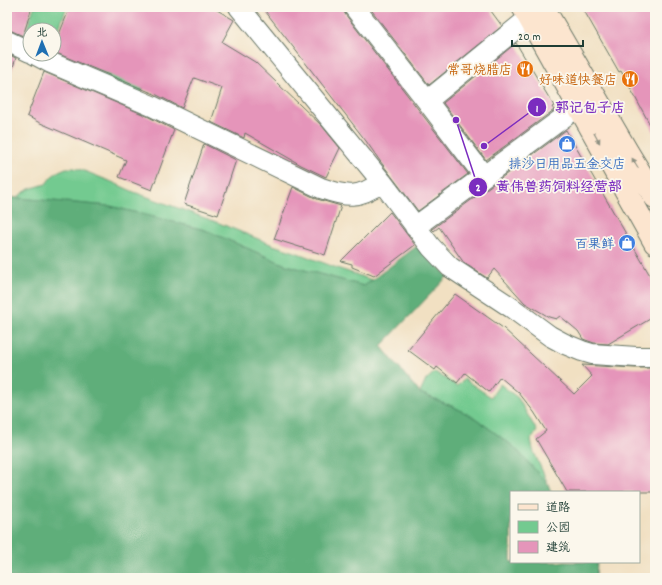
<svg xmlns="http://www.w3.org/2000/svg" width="662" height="585" viewBox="0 0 662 585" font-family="Dekko,'LXGW WenKai TC',sans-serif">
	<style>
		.green { fill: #73ca90; stroke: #498462 }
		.forest { fill: #5eae7a; stroke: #3e7657 }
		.building { fill: #e595ba }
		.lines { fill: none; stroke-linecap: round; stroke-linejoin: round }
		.street-casing { stroke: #687666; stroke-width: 22 }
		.secondary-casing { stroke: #687666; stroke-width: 24 }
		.street { stroke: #fff; stroke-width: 20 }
		.secondary { stroke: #fce5cf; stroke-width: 22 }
		.oneway { fill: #8e9182 }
		.labels { text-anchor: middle; stroke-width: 3.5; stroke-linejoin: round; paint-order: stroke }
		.food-label { font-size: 13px; fill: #c56008; stroke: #fbf7ec; text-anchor: end }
		.shop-label { font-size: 13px; fill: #366cbe; stroke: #fbf7ec }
		.leader { fill: none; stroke: #7b2cbf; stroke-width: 1.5 }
		.callout-dot { fill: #7b2cbf; stroke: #fbf7ec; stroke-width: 1.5 }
		.mark-label { font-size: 12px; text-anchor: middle; font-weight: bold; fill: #fff }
		.callout-label { font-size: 14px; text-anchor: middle; font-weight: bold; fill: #7b2cbf; stroke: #fbf7ec; stroke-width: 3.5; stroke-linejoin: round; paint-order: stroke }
	</style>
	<rect width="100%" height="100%" fill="#fbf7ec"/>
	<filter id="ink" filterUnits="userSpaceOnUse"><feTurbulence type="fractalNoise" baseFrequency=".025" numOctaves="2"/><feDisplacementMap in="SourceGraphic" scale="8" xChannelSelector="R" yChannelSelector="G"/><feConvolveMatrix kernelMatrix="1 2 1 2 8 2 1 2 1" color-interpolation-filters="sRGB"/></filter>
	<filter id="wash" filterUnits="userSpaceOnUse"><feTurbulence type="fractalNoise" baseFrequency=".012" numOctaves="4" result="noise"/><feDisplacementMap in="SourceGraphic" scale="16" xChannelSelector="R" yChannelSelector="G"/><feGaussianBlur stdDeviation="0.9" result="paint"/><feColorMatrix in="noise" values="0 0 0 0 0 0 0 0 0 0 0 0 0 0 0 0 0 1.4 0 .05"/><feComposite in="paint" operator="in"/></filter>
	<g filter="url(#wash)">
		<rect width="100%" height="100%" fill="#f1e0c2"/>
		<path class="green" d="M 34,7 L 67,7 L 56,36 L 77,45 L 158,54 L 140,96 L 54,54 L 54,30 L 30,30 L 30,47 L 22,43 Z
			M 66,168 L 74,168 L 82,170 L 112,182 L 134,192 L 219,223 L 273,245 L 295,252 L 337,268 L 372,280 L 364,286 L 286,265 L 205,230 L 110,206 L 16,198 L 29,189 L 46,184 L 51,177 L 59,171 Z
			M 435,372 L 457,386 L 464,379 L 491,397 L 500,384 L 518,398 L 537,431 L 531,439 L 533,450 L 548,484 L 514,447 L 475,418 L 454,407 L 420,393 L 426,380 Z"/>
		<path class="forest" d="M 7,197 L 110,206 L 205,230 L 286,265 L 364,286 L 417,246 L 448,276 L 381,346 L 420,393 L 454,407 L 475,418 L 514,447 L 548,484 L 551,492 L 511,492 L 511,562 L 597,562 L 596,578 L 7,578 Z"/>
		<g id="blocks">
			<path class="building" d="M 7,7 L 32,7 L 23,36 L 12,31 L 7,30 Z
				M 70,7 L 212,7 L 234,20 L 222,42 L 255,62 L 322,126 L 340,148 L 326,177 L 301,165 L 245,133 L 244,138 L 211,122 L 222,88 L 194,78 L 182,108 L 157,95 L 54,52 L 54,47 Z
				M 262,7 L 343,7 L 345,14 L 468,174 L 418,211 L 380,161 L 366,141 Z
				M 369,7 L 488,7 L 502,26 L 429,85 Z
				M 582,7 L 655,7 L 655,134 L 621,71 L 619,72 Z
				M 516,43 L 554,106 L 552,107 L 554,110 L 486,160 L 443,103 Z
				M 7,54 L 16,58 L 11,73 L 7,72 Z
				M 44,72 L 147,116 L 174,130 L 152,190 L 119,177 L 126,160 L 38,122 L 27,116 Z
				M 566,130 L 655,284 L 655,316 L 608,344 L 594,343 L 583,339 L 578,331 L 560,316 L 556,319 L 549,317 L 525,303 L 494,269 L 487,278 L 464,263 L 439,227 L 434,231 L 432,229 Z
				M 204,144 L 236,160 L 218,215 L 184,204 Z
				M 293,187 L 317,199 L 341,206 L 325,255 L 274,239 Z
				M 390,212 L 415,245 L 374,276 L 352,267 L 352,264 L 341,261 Z
				M 455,294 L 503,328 L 574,394 L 592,376 L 582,365 L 635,368 L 655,368 L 655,492 L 567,492 L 536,439 L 546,431 L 534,412 L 519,393 L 500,377 L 489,392 L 465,373 L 457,383 L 437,367 L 435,370 L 408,350 Z"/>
		</g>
	</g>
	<g filter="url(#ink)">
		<use href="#blocks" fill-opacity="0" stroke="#687666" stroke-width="1"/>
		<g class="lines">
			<g class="street-casing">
				<path id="street" d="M 239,7 L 382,182 L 431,247 L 450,267 L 512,308 L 550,336 L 565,344 L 582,351 L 592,354 L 636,357 L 655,357
					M 354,7 L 427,101 L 484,176
					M 7,41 L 30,52
					M 34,54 L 49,62 L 152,106 L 321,188 C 347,197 358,199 382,182
					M 427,101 L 529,18
					M 415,227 L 579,106"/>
			</g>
			<g class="secondary-casing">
				<path id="secondary" d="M 523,7 L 655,243
					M 543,7 L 628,153 L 655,197"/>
			</g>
			<use href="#street" class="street"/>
			<use href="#secondary" class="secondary"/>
		</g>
		<defs><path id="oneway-solid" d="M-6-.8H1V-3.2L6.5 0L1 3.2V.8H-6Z"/></defs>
		<g class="oneway">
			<use href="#oneway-solid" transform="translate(597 138) rotate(61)"/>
			<use href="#oneway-solid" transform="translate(635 163) rotate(-121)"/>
		</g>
	</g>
	<defs>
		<g id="restaurant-disc" transform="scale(0.9)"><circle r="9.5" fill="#e8710a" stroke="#fbf7ec"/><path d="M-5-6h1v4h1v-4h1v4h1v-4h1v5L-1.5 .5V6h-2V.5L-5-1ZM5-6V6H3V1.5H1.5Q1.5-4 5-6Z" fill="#fff"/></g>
		<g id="shop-disc" transform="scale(0.9)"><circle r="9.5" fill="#3f7fe0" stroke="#fbf7ec"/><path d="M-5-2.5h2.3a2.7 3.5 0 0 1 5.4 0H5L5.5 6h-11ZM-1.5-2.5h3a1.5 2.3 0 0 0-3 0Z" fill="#fff"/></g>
	</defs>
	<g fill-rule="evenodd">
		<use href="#restaurant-disc" x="525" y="69"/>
		<use href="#restaurant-disc" x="630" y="79"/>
		<use href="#shop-disc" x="567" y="144"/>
		<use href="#shop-disc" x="627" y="243"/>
	</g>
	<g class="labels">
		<g class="food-label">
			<text x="512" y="74">常哥烧腊店</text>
			<text x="617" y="84">好味道快餐店</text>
		</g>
		<g class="shop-label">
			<text x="567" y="168">排沙日用品五金交店</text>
			<text x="614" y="248" text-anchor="end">百果鲜</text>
		</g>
	</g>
	<path class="leader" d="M484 146L537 107M456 120L478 187"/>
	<g class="callout-dot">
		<circle cx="484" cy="146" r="4"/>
		<circle cx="456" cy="120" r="4"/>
		<circle cx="537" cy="107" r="10"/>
		<circle cx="478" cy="187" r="10"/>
	</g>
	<g class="mark-label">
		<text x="537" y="112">1</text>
		<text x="478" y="191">2</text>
	</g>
	<g class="callout-label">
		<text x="590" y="112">郭记包子店</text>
		<text x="559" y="191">黄伟兽药饲料经营部</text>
	</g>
	<rect width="662" height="585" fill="none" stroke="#fbf7ec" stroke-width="24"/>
	<rect x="510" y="491" width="130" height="72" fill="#fbf7ec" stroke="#a3ada2"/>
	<rect x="518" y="504" width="20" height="6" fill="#fce5cf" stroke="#a3ada2"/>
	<text x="546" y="511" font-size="12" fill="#1f3d34">道路</text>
	<rect x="518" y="521" width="20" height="12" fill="#73ca90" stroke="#a3ada2"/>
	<text x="546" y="531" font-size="12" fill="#1f3d34">公园</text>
	<rect x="518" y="541" width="20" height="12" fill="#e595ba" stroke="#a3ada2"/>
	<text x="546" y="551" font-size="12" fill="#1f3d34">建筑</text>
	<g transform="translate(42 42) rotate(359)"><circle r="19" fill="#fbf7ec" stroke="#a3ada2"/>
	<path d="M0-3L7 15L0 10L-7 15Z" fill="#1f6fb2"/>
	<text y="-6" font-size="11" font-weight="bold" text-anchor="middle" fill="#1f3d34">北</text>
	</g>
	<path d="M512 40v6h71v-6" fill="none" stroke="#1f3d34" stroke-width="2"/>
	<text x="518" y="40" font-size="12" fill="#1f3d34" stroke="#fbf7ec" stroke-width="3" paint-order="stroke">20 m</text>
</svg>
